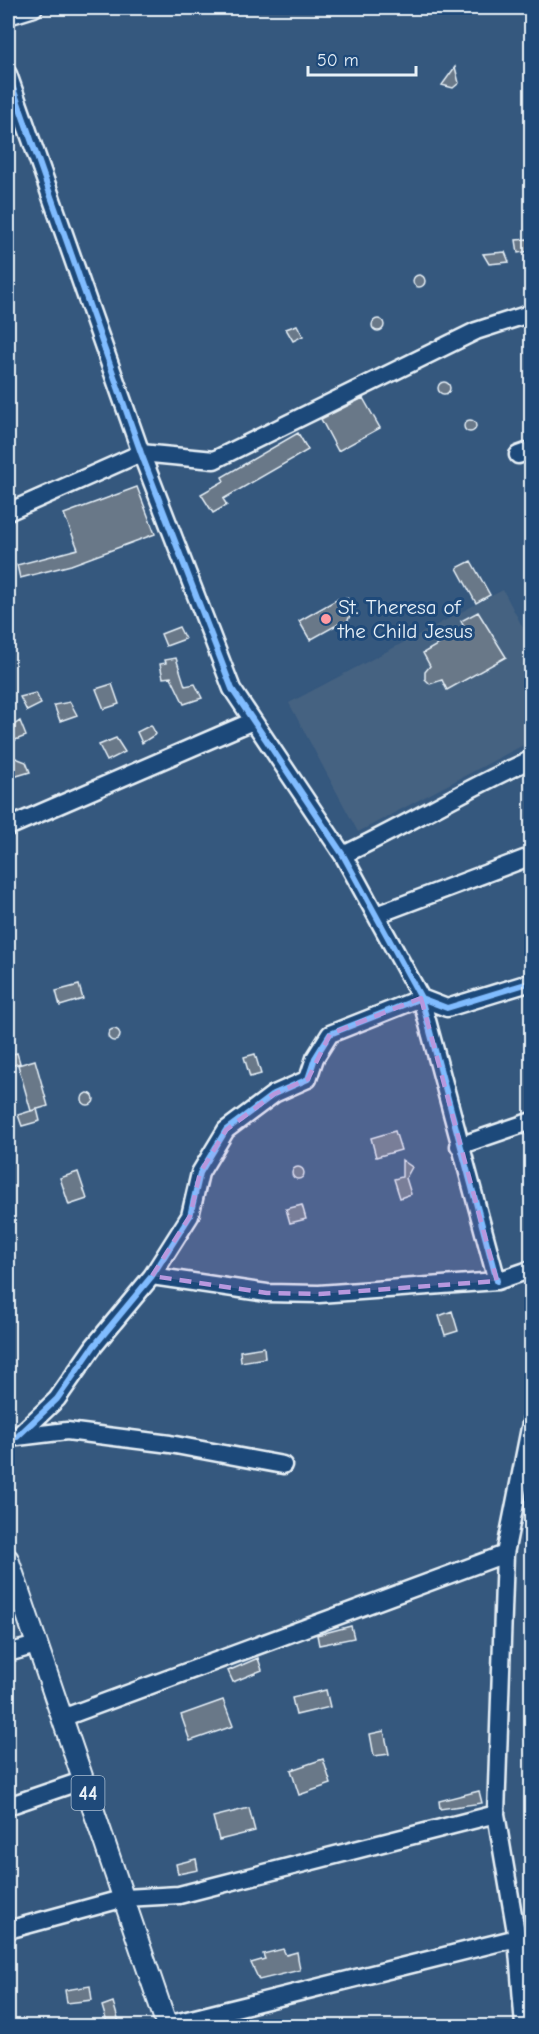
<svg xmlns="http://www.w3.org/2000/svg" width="539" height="2034" viewBox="0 0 539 2034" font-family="'Comic Neue',sans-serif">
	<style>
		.built { fill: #456281 }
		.building { fill: #697888; stroke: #e8f1f8; stroke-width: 1.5 }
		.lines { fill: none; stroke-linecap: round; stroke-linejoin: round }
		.minor-casing { stroke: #e8f1f8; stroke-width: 21 }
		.major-casing { stroke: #e8f1f8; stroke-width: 24 }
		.minor { stroke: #1f4a7a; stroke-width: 16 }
		.major { stroke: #1f4a7a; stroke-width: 20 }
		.cycleway-casing { stroke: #1f4a7a; stroke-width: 10 }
		.cycleway { stroke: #80bcff; stroke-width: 6 }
		.marked { fill: #b798de; fill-opacity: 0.2; stroke: #b798de; stroke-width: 4.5; stroke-dasharray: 12 8; stroke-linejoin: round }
		.poi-dot { fill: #ff9aa2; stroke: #1f4a7a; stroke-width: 2 }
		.labels { text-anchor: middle; stroke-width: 6; stroke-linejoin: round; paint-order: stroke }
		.shield { fill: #1f4a7a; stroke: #acbfd2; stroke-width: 1.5 }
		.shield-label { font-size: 20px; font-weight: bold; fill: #e8f1f8 }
		.poi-label { font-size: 21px; fill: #e8f1f8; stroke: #1f4a7a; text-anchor: start }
	</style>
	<rect width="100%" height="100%" fill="#35587e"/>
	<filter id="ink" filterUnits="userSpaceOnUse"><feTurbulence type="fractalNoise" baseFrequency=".0167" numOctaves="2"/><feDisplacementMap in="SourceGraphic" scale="12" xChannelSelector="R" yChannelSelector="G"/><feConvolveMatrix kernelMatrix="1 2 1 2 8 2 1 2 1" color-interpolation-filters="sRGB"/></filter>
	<g filter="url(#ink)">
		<path class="built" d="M 503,590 L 531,643 L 531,741 L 358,832 L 289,703 Z"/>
		<path class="building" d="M 455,67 L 459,83 L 453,88 L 442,85 Z
			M 528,239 L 531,251 L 518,253 L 516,240 Z
			M 505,252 L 509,262 L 489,264 L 483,254 Z
			M413 281a6 6 0 1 1 12 0a6 6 0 1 1-12 0Z
			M372 325a6 6 0 1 1 12 0a6 6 0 1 1-12 0Z
			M 297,325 L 303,336 L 293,341 L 286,329 Z
			M438 388a6 6 0 1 1 12 0a6 6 0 1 1-12 0Z
			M 363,398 L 380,428 L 338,451 L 321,419 Z
			M464 426a6 6 0 1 1 12 0a6 6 0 1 1-12 0Z
			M 298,433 L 308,450 L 223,499 L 227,505 L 213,513 L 201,494 L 224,481 L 222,477 Z
			M 137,487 L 155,534 L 71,565 L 20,578 L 17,565 L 78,549 L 64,514 Z
			M 471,561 L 490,595 L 476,603 L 457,568 Z
			M 347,598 L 354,605 L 345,628 L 342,622 L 310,640 L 299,621 L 338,599 Z
			M 478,612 L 506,657 L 447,690 L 442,680 L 430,684 L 425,679 L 425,672 L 430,666 L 423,653 L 465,629 L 461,621 Z
			M 179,627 L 185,639 L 166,646 L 161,634 Z
			M 176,658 L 185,686 L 195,684 L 202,698 L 184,704 L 171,677 L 163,678 L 160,664 L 166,663 L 165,660 Z
			M 112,684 L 119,704 L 104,709 L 96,689 Z
			M 36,693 L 41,704 L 27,711 L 20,697 Z
			M 70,702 L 77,715 L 60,721 L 54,705 Z
			M 20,721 L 26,736 L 10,742 L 8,729 Z
			M 151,725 L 156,734 L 142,743 L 137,732 Z
			M 116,738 L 125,752 L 107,761 L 99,745 Z
			M 13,757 L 26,762 L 30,772 L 10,778 L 8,768 L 12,765 Z
			M 79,985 L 83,999 L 60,1006 L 56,991 Z
			M108 1035a6 6 0 1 1 12 0a6 6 0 1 1-12 0Z
			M 17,1053 L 20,1063 L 8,1067 L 8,1055 Z
			M 255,1054 L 261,1074 L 250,1077 L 244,1057 Z
			M 35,1060 L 48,1106 L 31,1111 L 18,1065 Z
			M82 1099a6 6 0 1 1 12 0a6 6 0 1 1-12 0Z
			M 37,1109 L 40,1121 L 22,1126 L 18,1115 Z
			M 395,1131 L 401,1150 L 376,1157 L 371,1138 Z
			M 402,1160 L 412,1167 L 406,1178 L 411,1194 L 400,1198 L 394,1179 L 402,1177 Z
			M292 1173a6 6 0 1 1 12 0a6 6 0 1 1-12 0Z
			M 78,1172 L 87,1199 L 69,1205 L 60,1178 Z
			M 302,1205 L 306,1219 L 290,1223 L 286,1209 Z
			M 452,1311 L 458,1331 L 445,1335 L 439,1316 Z
			M 264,1347 L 265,1358 L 241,1362 L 240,1351 Z
			M 351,1626 L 354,1638 L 319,1645 L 317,1635 Z
			M 258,1658 L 262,1670 L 233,1682 L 228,1671 Z
			M 326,1690 L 330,1707 L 296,1715 L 292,1698 Z
			M 223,1700 L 233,1726 L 190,1741 L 181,1715 Z
			M 384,1731 L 389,1754 L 374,1756 L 370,1734 Z
			M 323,1759 L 331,1784 L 299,1795 L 291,1770 Z
			M 479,1791 L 482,1803 L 440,1809 L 439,1801 Z
			M 249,1808 L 255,1831 L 219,1840 L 213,1817 Z
			M 196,1859 L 198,1870 L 178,1874 L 176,1864 Z
			M 283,1949 L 286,1955 L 297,1952 L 300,1970 L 259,1980 L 251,1963 L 265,1959 L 263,1954 Z
			M 90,1986 L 92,2000 L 67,2003 L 65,1990 Z
			M 113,2002 L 120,2026 L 108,2026 L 102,2006 Z"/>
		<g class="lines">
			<g class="minor-casing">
				<path id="minor" d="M 8,16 L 34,8
					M 8,74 L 141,453 L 232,689 L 343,855 L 421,998 L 497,1281
					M 518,455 L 532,450
					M 8,512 L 141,453 L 214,460 L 476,331 L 532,313
					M 8,827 L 253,721
					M 343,855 C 407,825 467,788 532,759
					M 376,915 L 532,856
					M 459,1146 L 532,1121
					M 152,1276 L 267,1293 L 319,1294 L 497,1281 L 532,1269
					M 17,1437 L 67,1431 L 170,1444 L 283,1465
					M 8,1438 L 17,1437 L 57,1399 L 94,1346 L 152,1276 L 190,1216 L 200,1173 L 226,1130 L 274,1094 L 308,1079 L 315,1058 L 330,1034 L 421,998 L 447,1008 L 532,982
					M 8,1653 L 36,1645
					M 62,1718 L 505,1554
					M 8,1806 L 84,1780
					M 8,1930 L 125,1898 L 179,1895 L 496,1814
					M 167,2025 L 517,1938
					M 524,2026 L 517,1938 L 496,1814 L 505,1554 L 532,1418"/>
			</g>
			<g class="major-casing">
				<path id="major" d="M 8,1559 L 167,2026"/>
			</g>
			<use href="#minor" class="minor"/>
			<use href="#major" class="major"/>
			<g class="cycleway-casing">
				<path id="cycleway" d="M 8,74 L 141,453 L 232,689 L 343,855 L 421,998 L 497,1281
					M 8,1438 L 17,1437 L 57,1399 L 94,1346 L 152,1276 L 190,1216 L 200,1173 L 226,1130 L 274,1094 L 308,1079 L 315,1058 L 330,1034 L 421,998 L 447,1008 L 532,982"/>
			</g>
			<use href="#cycleway" class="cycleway"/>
		</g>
	</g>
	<path class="marked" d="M 421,998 L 497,1281 L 319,1294 L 267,1293 L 152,1276 L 190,1216 L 200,1173 L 226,1130 L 274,1094 L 308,1079 L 330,1034 Z"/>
	<circle class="poi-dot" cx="326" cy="619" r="6"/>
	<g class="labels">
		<rect class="shield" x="71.5" y="1776" width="33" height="34" rx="4.5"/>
		<g class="shield-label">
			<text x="88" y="1800">44</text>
		</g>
		<g class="poi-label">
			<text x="338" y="614">St. Theresa of<tspan x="338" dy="24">the Child Jesus</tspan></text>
		</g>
	</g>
	<rect width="539" height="2034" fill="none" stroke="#1f4a7a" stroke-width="30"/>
	<rect x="15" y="15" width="509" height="2004" fill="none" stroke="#e8f1f8" stroke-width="2" filter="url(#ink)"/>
	<path d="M308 66v9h108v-9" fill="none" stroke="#e8f1f8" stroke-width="3"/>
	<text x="317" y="66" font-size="18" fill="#e8f1f8" stroke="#1f4a7a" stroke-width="4.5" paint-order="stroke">50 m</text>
</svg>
